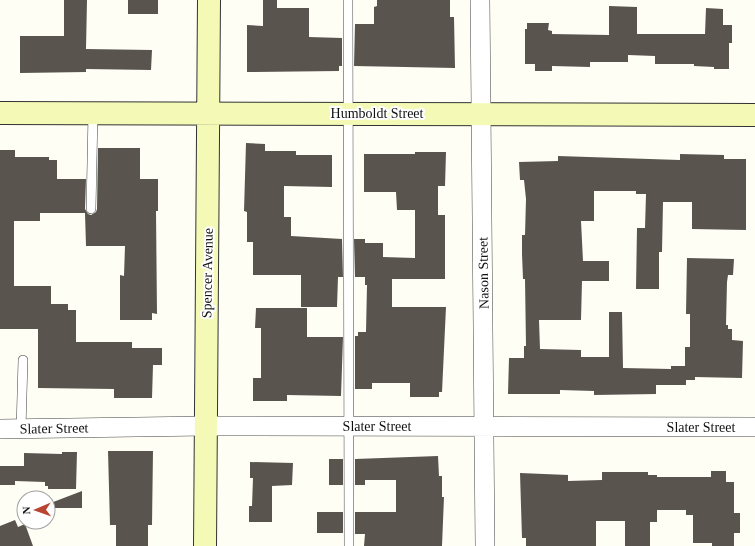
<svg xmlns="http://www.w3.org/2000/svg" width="755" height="546" viewBox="0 0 755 546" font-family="'Times New Roman',serif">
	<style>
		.building { fill: #59544e }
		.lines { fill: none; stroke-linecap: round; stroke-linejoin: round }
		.lane-casing { stroke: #444; stroke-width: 10 }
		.street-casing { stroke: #444; stroke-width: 20 }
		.secondary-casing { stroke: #333; stroke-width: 24 }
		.lane { stroke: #fff; stroke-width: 9 }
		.street { stroke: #fff; stroke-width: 19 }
		.secondary { stroke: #f4fab5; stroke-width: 22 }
		.labels { text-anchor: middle; stroke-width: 4; stroke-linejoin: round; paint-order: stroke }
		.street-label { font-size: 14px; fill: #111; stroke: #fff }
	</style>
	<rect width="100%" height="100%" fill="#fefef5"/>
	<path class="building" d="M 64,0 L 87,0 L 86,49 L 152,50 L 151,70 L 86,69 L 86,72 L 20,73 L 20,36 L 64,36 Z
		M 128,0 L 158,0 L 158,14 L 128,14 Z
		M 263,0 L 277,0 L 277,8 L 309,8 L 309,37 L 342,38 L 342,66 L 339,66 L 339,71 L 247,72 L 247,25 L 263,26 Z
		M 377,0 L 450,0 L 450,17 L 454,17 L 455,68 L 354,66 L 355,24 L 374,24 L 374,7 L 377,6 Z
		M 609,6 L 637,7 L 637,34 L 705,34 L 706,8 L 723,9 L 723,25 L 732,25 L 732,43 L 729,43 L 729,69 L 714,69 L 714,67 L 694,66 L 694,64 L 655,64 L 655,56 L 628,55 L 628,62 L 590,62 L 590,67 L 552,66 L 552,71 L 535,71 L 535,64 L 525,64 L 525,29 L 527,29 L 527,23 L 549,23 L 548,30 L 552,31 L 552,34 L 609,35 Z
		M 246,143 L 265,144 L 265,151 L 296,151 L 296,155 L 332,155 L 332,187 L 284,186 L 284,217 L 291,217 L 291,236 L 342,239 L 343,277 L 338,277 L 337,307 L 301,307 L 301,275 L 253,275 L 253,242 L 247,242 L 247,212 L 244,211 Z
		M 98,148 L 140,148 L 140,179 L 158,179 L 158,211 L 156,211 L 157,314 L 152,313 L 152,320 L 120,320 L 120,275 L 124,276 L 125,246 L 86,246 L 85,213 L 40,213 L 40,221 L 14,221 L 14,286 L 51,286 L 51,304 L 68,304 L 68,310 L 76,310 L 76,342 L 132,342 L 132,348 L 162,348 L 162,365 L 153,365 L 152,398 L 114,398 L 114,389 L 38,388 L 38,329 L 0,329 L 0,150 L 15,150 L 15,157 L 49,157 L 49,160 L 57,160 L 57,179 L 86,179 L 85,209 L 88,214 L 91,215 L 96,212 L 97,209 Z
		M 415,152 L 446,152 L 445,186 L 438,186 L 438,215 L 445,215 L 445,279 L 392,279 L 392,307 L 446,307 L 442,392 L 439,392 L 439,397 L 410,397 L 410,383 L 372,383 L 372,389 L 355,389 L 355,336 L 358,336 L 358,332 L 366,332 L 367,285 L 365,285 L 365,277 L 355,277 L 354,239 L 365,239 L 365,243 L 383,243 L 383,257 L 415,258 L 415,210 L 397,210 L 396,192 L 364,192 L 364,154 L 415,154 Z
		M 680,154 L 724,155 L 724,159 L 746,159 L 746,230 L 692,229 L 692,202 L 663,202 L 662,252 L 659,252 L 659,289 L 636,289 L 637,228 L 645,228 L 646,194 L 636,194 L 636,191 L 594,191 L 594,221 L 581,221 L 583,261 L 609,261 L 609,281 L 582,281 L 581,320 L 539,320 L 540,349 L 581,350 L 581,357 L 609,357 L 609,312 L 622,312 L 623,368 L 671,369 L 671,366 L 685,366 L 685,347 L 690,347 L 690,314 L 686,314 L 687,258 L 734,259 L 733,275 L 728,275 L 727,282 L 726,325 L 728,325 L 728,329 L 732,329 L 732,340 L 743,341 L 742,378 L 695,377 L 695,380 L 686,380 L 686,385 L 656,385 L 656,394 L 594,395 L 594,391 L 560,390 L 560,394 L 508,394 L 509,358 L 524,358 L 524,346 L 526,346 L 525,279 L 523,279 L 522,254 L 522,235 L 525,235 L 526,199 L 524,180 L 520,180 L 519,162 L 558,161 L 558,156 L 680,160 Z
		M 256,308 L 307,308 L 307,337 L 343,337 L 341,396 L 287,395 L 287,401 L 253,401 L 253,378 L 261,378 L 261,328 L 255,328 Z
		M 108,451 L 153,451 L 152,525 L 148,525 L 148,546 L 116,546 L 116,525 L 110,525 Z
		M 62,452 L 77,452 L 76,489 L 48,489 L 48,486 L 45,486 L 45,482 L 15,481 L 15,485 L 0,485 L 0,466 L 24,466 L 24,453 L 62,454 Z
		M 438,456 L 439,476 L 442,476 L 442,497 L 444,497 L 442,546 L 364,546 L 365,534 L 355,534 L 355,512 L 396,512 L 396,480 L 365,480 L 365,485 L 355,485 L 355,459 Z
		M 329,459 L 343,459 L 343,485 L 329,485 Z
		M 250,462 L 293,463 L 292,485 L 272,486 L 272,522 L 249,522 L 249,506 L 252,506 L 253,478 L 250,478 Z
		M 711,471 L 726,471 L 726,482 L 734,482 L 734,513 L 740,513 L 740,533 L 734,533 L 734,546 L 712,546 L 712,543 L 693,543 L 693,515 L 686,515 L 686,510 L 657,510 L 657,522 L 650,522 L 650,546 L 625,546 L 625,521 L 596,521 L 596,546 L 526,546 L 526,538 L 522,538 L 520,473 L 568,475 L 568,481 L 602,480 L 602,472 L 648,472 L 648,475 L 657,475 L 657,477 L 711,477 Z
		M 82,491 L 82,508 L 48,508 L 48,504 Z
		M 317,512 L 343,512 L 343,533 L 317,533 Z
		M 15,520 L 18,527 L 25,524 L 33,546 L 0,546 L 0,526 Z"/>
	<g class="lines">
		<g class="lane-casing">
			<path id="lane" d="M 348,0 L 349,546
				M 91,209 L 93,113
				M 21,429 L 23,360"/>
		</g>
		<g class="street-casing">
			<path id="street" d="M 480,0 L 485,546
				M 0,429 L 205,426 L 755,427"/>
		</g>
		<g class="secondary-casing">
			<path id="secondary" d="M 0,113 L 755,115
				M 205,546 L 209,0"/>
		</g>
		<use href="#lane" class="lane"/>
		<use href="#street" class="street"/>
		<use href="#secondary" class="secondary"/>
	</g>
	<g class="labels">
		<g class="street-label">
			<text x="377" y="118">Humboldt Street</text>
			<text transform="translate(207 273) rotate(-89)" y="5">Spencer Avenue</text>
			<text transform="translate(483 273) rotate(-91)" y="5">Nason Street</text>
			<text x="377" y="431">Slater Street</text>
			<text x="701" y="432">Slater Street</text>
			<text transform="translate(54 428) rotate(-1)" y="5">Slater Street</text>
		</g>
	</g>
	<g transform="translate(36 510) rotate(268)"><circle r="19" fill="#ffffff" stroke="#a0a0a0"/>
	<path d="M0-3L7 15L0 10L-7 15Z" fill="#b94431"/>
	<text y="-6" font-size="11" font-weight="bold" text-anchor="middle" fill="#111111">N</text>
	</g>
</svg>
